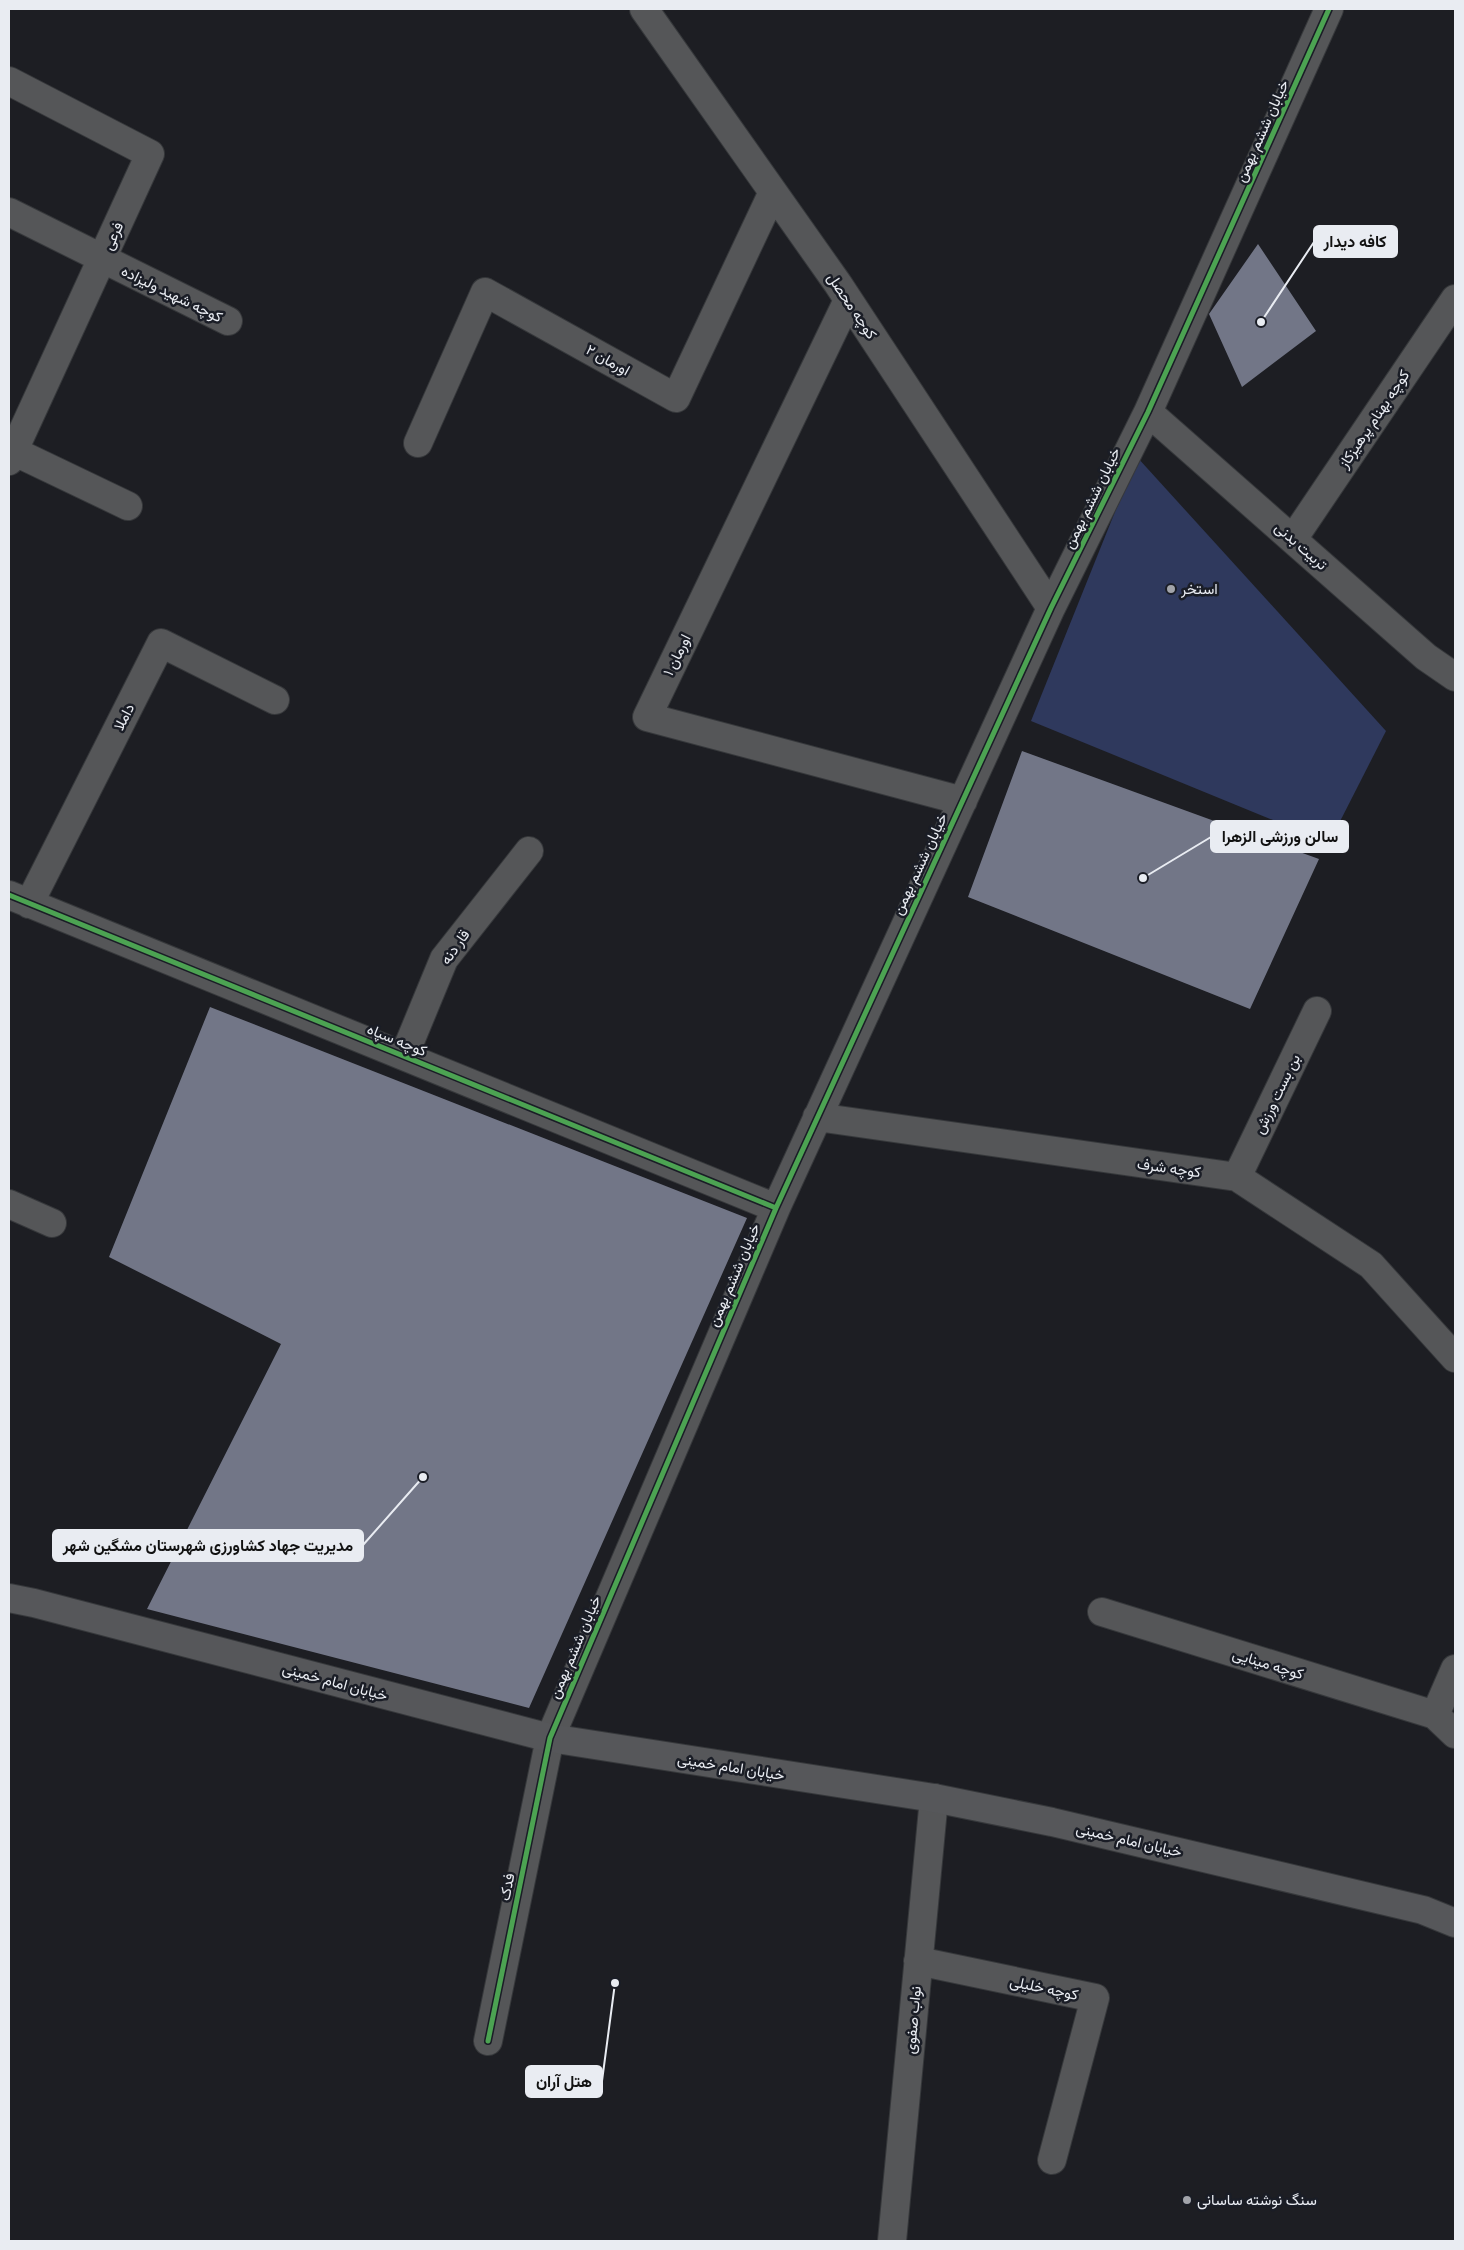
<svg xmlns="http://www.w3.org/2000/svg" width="1464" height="2250" viewBox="0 0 1464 2250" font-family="'IBM Plex Serif',Vazirmatn,serif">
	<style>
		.grass { fill: #2f395d }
		.building { fill: #727687 }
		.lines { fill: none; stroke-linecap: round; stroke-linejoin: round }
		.minor-casing { stroke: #36383b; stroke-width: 30 }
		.major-casing { stroke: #36383b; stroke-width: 30 }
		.minor { stroke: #555658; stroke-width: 28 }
		.major { stroke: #56575a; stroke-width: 28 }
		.cycleway-casing { stroke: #1a1d26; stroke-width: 8 }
		.cycleway { stroke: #4ca352; stroke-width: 5 }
		.poi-dot { fill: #a2a4aa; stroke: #1a1d26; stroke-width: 2 }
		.labels { text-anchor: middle; stroke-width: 5; stroke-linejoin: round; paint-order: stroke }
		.street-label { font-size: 15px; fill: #e9ecf2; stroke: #1a1d26 }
		.poi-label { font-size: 15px; fill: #e9ecf2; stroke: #1a1d26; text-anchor: start }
		.leader { fill: none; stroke: #e9ecf2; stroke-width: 2 }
		.callout-dot { fill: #e9ecf2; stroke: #1a1d26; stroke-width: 2 }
		.callout { fill: #e9ecf2; stroke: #e9ecf2; stroke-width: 2 }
		.callout-label { font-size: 16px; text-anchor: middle; font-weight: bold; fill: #111 }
	</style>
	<rect width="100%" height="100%" fill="#1d1e23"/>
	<path class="grass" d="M 1137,457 L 1386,731 L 1329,843 L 1031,721 Z"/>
	<path class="building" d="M 1258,244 L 1316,331 L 1242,387 L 1209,314 Z
		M 1022,751 L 1319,859 L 1250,1009 L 968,897 Z
		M 210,1007 L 747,1218 L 529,1708 L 147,1609 L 281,1344 L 109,1257 Z"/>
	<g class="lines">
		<g class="minor-casing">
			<path id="minor" d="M 644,9 L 838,284 L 1051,608
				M 9,81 L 150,154 L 9,461
				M 9,212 L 228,321
				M 848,300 L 647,717 L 963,801
				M 1148,412 L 1426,657 L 1455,677
				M 418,443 L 485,292 L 676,398 L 773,192
				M 9,449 L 128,506
				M 1293,539 L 1455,299
				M 9,895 L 776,1208
				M 29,904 L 161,643 L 275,700
				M 404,1056 L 444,959 L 529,851
				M 817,1117 L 1237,1177 L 1371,1265 L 1455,1358
				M 1237,1177 L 1317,1011
				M 9,1204 L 52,1223
				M 1102,1612 L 1435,1715
				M 1455,1669 L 1435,1715 L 1455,1734
				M 918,1961 L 1095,1998 L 1052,2160
				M 488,2041 L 550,1738 L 776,1208 L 1051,608 L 1148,412 L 1329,9
				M 892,2241 L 934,1798"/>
		</g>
		<g class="major-casing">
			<path id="major" d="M 9,1598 L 34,1603 L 550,1738 L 934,1798 L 1052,1822 L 1423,1910 L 1455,1923"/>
		</g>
		<use href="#minor" class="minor"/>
		<use href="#major" class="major"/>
		<g class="cycleway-casing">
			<path id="cycleway" d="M 9,895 L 776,1208
				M 488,2041 L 550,1738 L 776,1208 L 1051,608 L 1148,412 L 1329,9"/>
		</g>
		<use href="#cycleway" class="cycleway"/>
	</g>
	<g class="poi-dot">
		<circle cx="1171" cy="589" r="5"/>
		<circle cx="1187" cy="2200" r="5"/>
	</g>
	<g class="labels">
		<g class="street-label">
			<text transform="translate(1262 131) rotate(-66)" y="5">خیابان ششم بهمن</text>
			<text transform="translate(113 236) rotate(-65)" y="5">فرعی</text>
			<text transform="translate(172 294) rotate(26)" y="5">کوچه شهید ولیزاده</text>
			<text transform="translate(852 306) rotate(56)" y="5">کوچه محصل</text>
			<text transform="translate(608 360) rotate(29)" y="5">اورمان ۲</text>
			<text transform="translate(1374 419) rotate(-56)" y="5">کوچه بهنام پرهیزکاز</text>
			<text transform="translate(1092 498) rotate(-64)" y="5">خیابان ششم بهمن</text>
			<text transform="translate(1301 546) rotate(41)" y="5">تربیت بدنی</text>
			<text transform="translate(677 655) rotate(-64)" y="5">اورمان ۱</text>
			<text transform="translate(124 717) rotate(-63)" y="5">داملا</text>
			<text transform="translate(920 864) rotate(-65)" y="5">خیابان ششم بهمن</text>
			<text transform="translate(455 947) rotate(-55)" y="5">قار دنه</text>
			<text transform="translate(397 1040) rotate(22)" y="5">کوچه سپاه</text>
			<text transform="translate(1277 1094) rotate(-64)" y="5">بن بست ورزش</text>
			<text transform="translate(1169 1168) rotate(8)" y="5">کوچه شرف</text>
			<text transform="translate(734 1275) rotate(-67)" y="5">خیابان ششم بهمن</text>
			<text transform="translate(575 1647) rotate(-67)" y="5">خیابان ششم بهمن</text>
			<text transform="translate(1268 1664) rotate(17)" y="5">کوچه مینایی</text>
			<text transform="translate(335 1682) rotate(15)" y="5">خیابان امام خمینی</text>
			<text transform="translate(731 1767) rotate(9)" y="5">خیابان امام خمینی</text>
			<text transform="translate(1129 1840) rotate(13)" y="5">خیابان امام خمینی</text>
			<text transform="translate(507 1887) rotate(-79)" y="5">فدک</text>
			<text transform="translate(1044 1988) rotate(12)" y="5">کوچه خلیلی</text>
			<text transform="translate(913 2020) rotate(-85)" y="5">نواب صفوی</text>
		</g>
		<g class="poi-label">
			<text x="1181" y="594">استخر</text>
			<text x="1197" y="2205">سنگ نوشته ساسانی</text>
		</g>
	</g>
	<path class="leader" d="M1261 322L1314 242M1143 878L1211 837M423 1477L363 1545M615 1983L602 2081"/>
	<g class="callout-dot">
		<circle cx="1261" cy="322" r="5"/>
		<circle cx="1143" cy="878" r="5"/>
		<circle cx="423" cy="1477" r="5"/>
		<circle cx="615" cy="1983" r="5"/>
	</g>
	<g class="callout">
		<rect x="1314" y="226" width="83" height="31" rx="5"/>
		<rect x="1211" y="821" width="137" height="31" rx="5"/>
		<rect x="53" y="1530" width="310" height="31" rx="5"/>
		<rect x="526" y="2066" width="76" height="31" rx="5"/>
	</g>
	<g class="callout-label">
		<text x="1355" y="247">کافه دیدار</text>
		<text x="1280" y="842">سالن ورزشی الزهرا</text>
		<text x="208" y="1551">مدیریت جهاد کشاورزی شهرستان مشگین شهر</text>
		<text x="564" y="2087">هتل آران</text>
	</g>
	<rect width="1464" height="2250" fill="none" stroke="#e9ecf2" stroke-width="20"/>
</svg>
